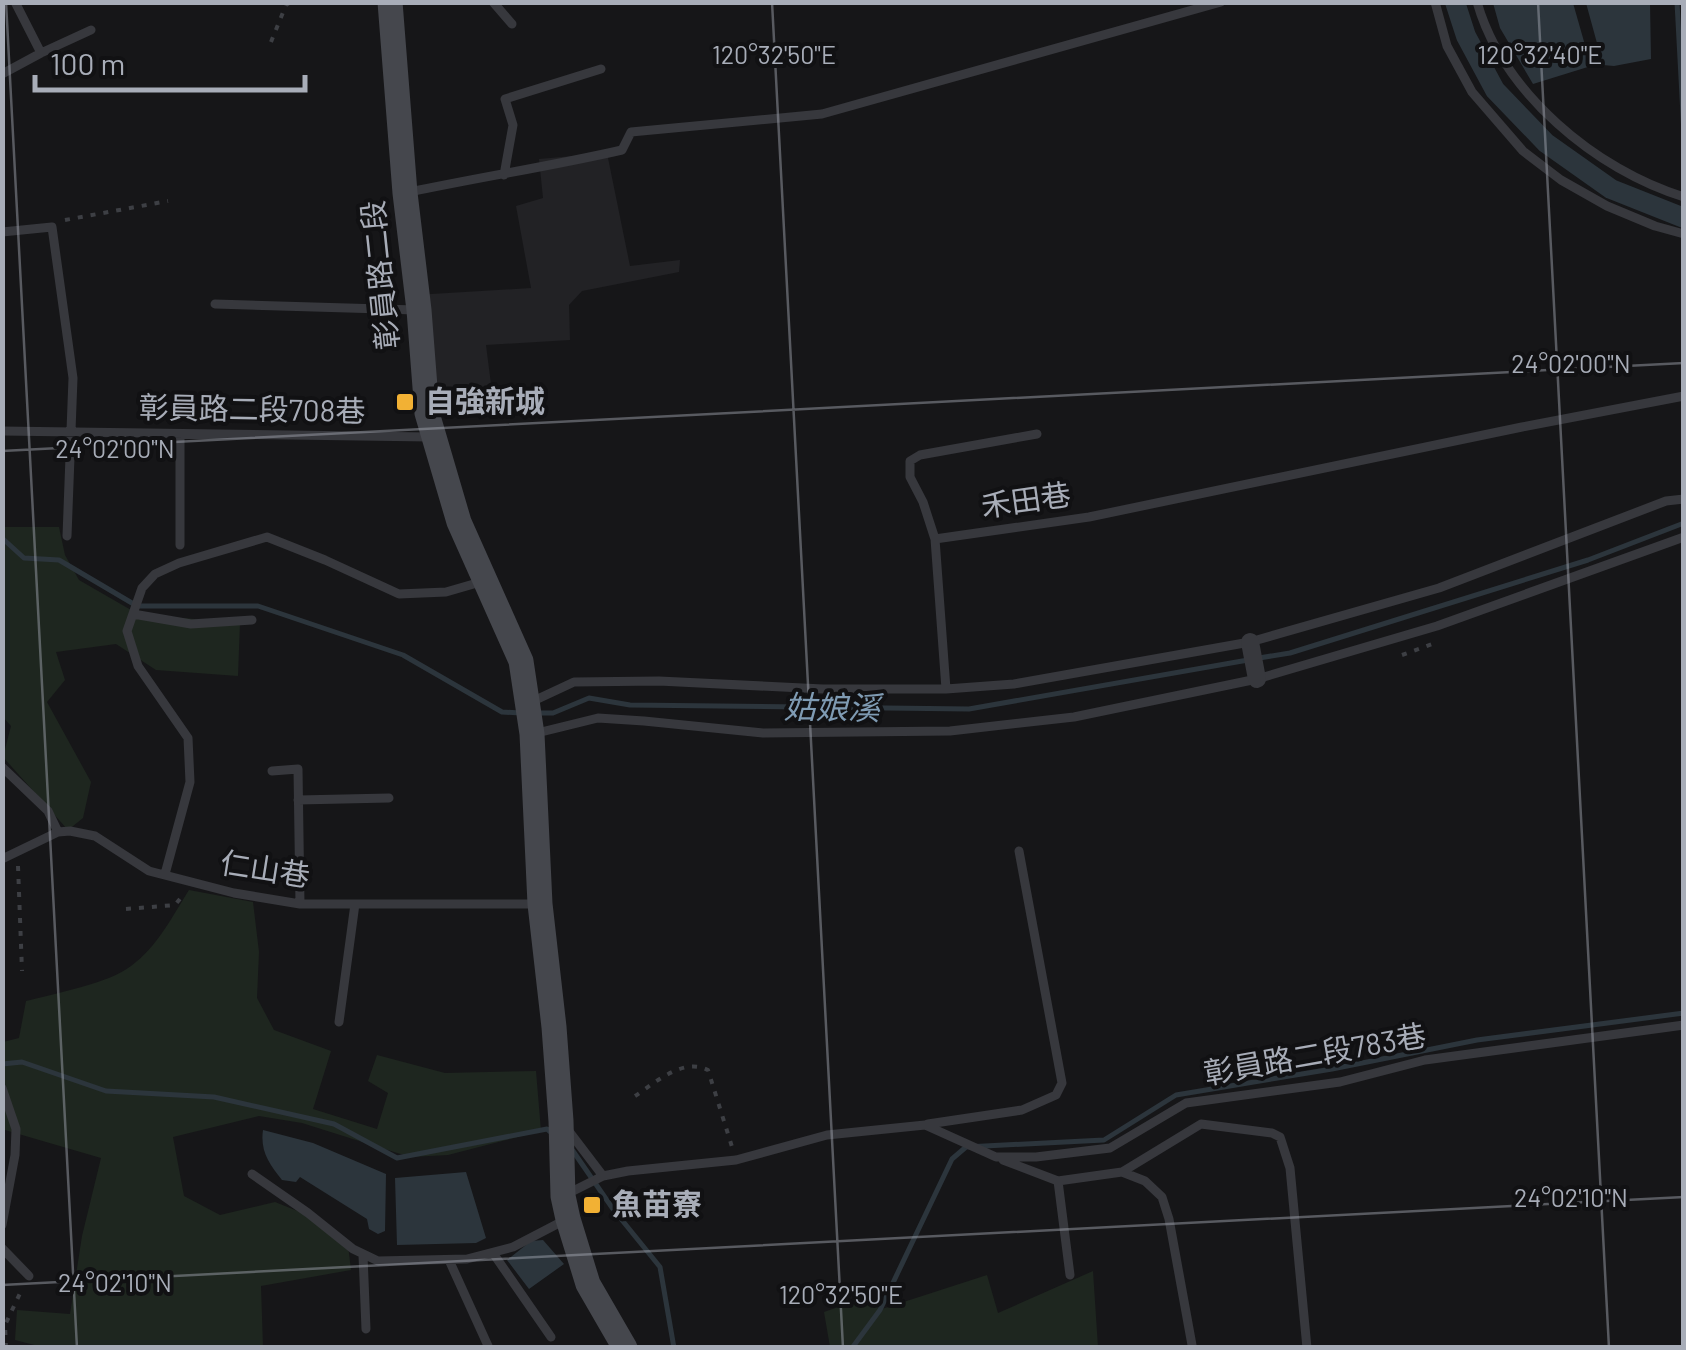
<svg xmlns="http://www.w3.org/2000/svg" width="1686" height="1350" viewBox="0 0 1686 1350" font-family="Barlow,'Noto Sans TC',sans-serif">
	<style>
		.built { fill: #222225 }
		.green { fill: #1e261f }
		.water { fill: #2c353c }
		.lines { fill: none; stroke-linecap: round; stroke-linejoin: round }
		.stream { stroke: #2c353c; stroke-width: 5 }
		.canal { stroke: #2c353c; stroke-width: 20 }
		.path { stroke: #3d3f44; stroke-width: 4; stroke-dasharray: 5 8; stroke-linecap: butt }
		.lane { stroke: #37383d; stroke-width: 9 }
		.street { stroke: #37383d; stroke-width: 18 }
		.secondary { stroke: #45474d; stroke-width: 25 }
		.ticks { fill: none; stroke: #a8adb8; stroke-width: 2.5; stroke-opacity: 0.45 }
		.poi-dot { fill: #f2b134; stroke: #111113; stroke-width: 4 }
		.labels { text-anchor: middle; stroke-width: 8; stroke-linejoin: round; paint-order: stroke }
		.street-label { font-size: 30px; fill: #a8adb8; stroke: #111113 }
		.poi-label { font-size: 30px; font-weight: bold; fill: #a8adb8; stroke: #111113; text-anchor: start }
		.water-label { font-size: 32px; font-style: italic; fill: #7f9bb3; stroke: #111113 }
		.ticks-label { font-size: 25px; text-anchor: middle; fill: #a8adb8; stroke: #111113; stroke-width: 8; stroke-linejoin: round; paint-order: stroke }
	</style>
	<rect width="100%" height="100%" fill="#161618"/>
	<path class="built" d="M 607,153 L 630,266 L 680,260 L 679,272 L 582,291 L 569,305 L 570,340 L 486,345 L 492,392 L 426,400 L 415,295 L 531,288 L 516,206 L 543,198 L 539,159 Z"/>
	<path class="green" d="M 2,527 L 59,527 L 65,555 L 79,580 L 138,614 L 240,623 L 238,676 L 156,670 L 116,644 L 56,652 L 65,680 L 47,702 L 91,782 L 83,818 L 68,830 L 3,757 L 11,726 L 2,716 Z
		M 189,890 L 253,902 L 259,952 L 257,998 L 274,1030 L 331,1051 L 313,1109 L 377,1129 L 388,1093 L 368,1081 L 377,1055 L 445,1073 L 536,1071 L 541,1131 L 448,1155 L 410,1157 L 302,1123 L 259,1116 L 173,1137 L 184,1196 L 220,1215 L 275,1202 L 315,1218 L 348,1245 L 351,1270 L 261,1286 L 263,1347 L 46,1348 L 15,1340 L 17,1310 L 70,1314 L 82,1236 L 101,1158 L 5,1130 L 3,1164 L 3,1042 L 19,1038 L 26,1001 C 53,994 110,983 131,966 C 157,947 172,917 189,890 Z
		M 1093,1271 L 1098,1347 L 830,1347 L 824,1312 L 861,1299 L 882,1309 L 987,1275 L 998,1313 Z"/>
	<path class="water" d="M 1493,3 L 1573,3 L 1591,66 L 1533,84 L 1500,28 Z
		M 1586,3 L 1650,3 L 1651,59 L 1614,66 L 1603,65 Z
		M 263,1130 L 313,1143 L 386,1174 L 385,1231 L 378,1234 L 369,1229 L 367,1219 L 300,1177 L 296,1182 L 282,1180 C 269,1164 260,1151 263,1130 Z
		M 466,1172 L 486,1238 L 476,1243 L 397,1245 L 395,1178 Z
		M 543,1240 L 564,1264 L 529,1289 L 507,1260 L 531,1241 Z"/>
	<g class="lines">
		<path class="stream" d="M 1677,2 L 1684,134
			M 2,538 L 24,558 L 59,560 L 137,606 L 258,606 L 403,655 L 502,712 L 521,713
			M 1259,658 L 1290,653 L 1588,560 L 1684,523
			M 537,713 L 553,713 L 589,698 L 630,705 L 969,709 L 1248,660
			M 2,1064 L 22,1062 L 106,1091 L 214,1097 L 334,1124 L 397,1158 L 547,1129 L 553,1134
			M 573,1151 L 613,1209 L 660,1267 L 674,1348
			M 852,1348 L 880,1310 L 952,1159 L 966,1147 L 1104,1140 L 1176,1095 L 1332,1069 L 1477,1040 L 1684,1013"/>
		<path class="canal" d="M 1455,2 L 1466,36 L 1495,90 L 1546,143 L 1611,189 L 1684,218"/>
		<path class="path" d="M 271,42 L 286,5 L 291,2
			M 65,220 L 168,201
			M 1402,655 L 1438,642
			M 18,866 L 22,971
			M 126,909 L 175,905 L 183,895
			M 635,1096 C 655,1083 683,1057 708,1070 L 733,1150
			M 6,1348 L 5,1325 L 22,1289"/>
		<path class="lane" d="M 493,2 L 512,24
			M 1435,2 L 1447,46 L 1472,92 L 1523,151 L 1561,180 L 1607,206 L 1655,226 L 1684,234
			M 1477,2 C 1503,93 1596,170 1684,197
			M 41,53 L 91,30
			M 2,74 L 41,53 L 15,2
			M 504,175 L 513,125 L 505,99 L 601,69
			M 410,192 C 481,177 552,166 622,150 L 631,132 L 822,114 L 1221,2
			M 2,232 L 52,227 L 73,378 L 67,536
			M 215,304 L 416,310
			M 432,412 L 512,393
			M 2,431 L 430,437
			M 935,539 L 923,502 L 910,477 L 910,461 L 920,455 L 1037,434
			M 180,545 L 180,435
			M 133,614 L 191,624 L 252,620
			M 946,689 L 935,539 L 1089,517 L 1522,427 L 1684,396
			M 529,703 L 574,682 L 659,681 L 823,689 L 946,689 L 1014,684 L 1250,642 L 1439,588 L 1666,501 L 1684,499
			M 537,733 L 598,718 L 644,721 L 763,733 L 950,731 L 1074,717 L 1257,679 L 1437,626 L 1684,537
			M 2,767 L 48,811 L 58,832
			M 272,771 L 298,769 L 300,904
			M 298,800 L 389,798
			M 2,859 L 58,832 L 70,831 L 95,836 L 149,871 L 234,893 L 300,904 L 537,904
			M 165,874 L 190,782 L 188,738 L 138,666 L 127,631 L 142,588 L 155,574 L 179,563 L 267,537 L 325,560 L 399,594 L 446,592 L 484,581
			M 339,1022 L 355,904
			M 2,1088 L 16,1129 L 15,1155 L 2,1225
			M 928,1124 L 1022,1110 L 1056,1095 L 1062,1083 L 1019,851
			M 568,1130 L 603,1176
			M 1003,1160 L 1058,1181 L 1122,1172 L 1145,1181 L 1162,1197 L 1169,1219 L 1192,1345
			M 1122,1172 L 1201,1124 L 1272,1133 L 1280,1137 L 1290,1168 L 1307,1348
			M 252,1174 L 308,1213 L 353,1249 L 378,1261 L 467,1259 L 513,1247 L 563,1221
			M 1058,1181 L 1070,1275
			M 567,1194 L 603,1176 L 628,1171 L 736,1160 L 827,1135 L 925,1125 L 996,1157 L 1036,1157 L 1110,1148 L 1186,1103 L 1340,1082 L 1425,1060 L 1684,1025
			M 2,1248 L 29,1276
			M 493,1253 L 551,1337
			M 363,1255 L 366,1329
			M 449,1260 L 489,1348"/>
		<path class="street" d="M 1250,642 L 1257,679"/>
		<path class="secondary" d="M 390,2 L 405,193 L 419,310 L 427,413 L 459,522 L 521,661 L 532,734 L 540,904 L 554,1027 L 561,1121 L 563,1196 L 568,1219 L 588,1284 L 625,1348"/>
	</g>
	<path class="ticks" d="M 6,2 L 77,1348M 772,2 L 843,1348M 1538,2 L 1609,1348M 2,451 L 1684,363M 2,1285 L 1684,1197"/>
	<g class="poi-dot">
		<rect x="395" y="392" width="20" height="20" rx="5"/>
		<rect x="582" y="1195" width="20" height="20" rx="5"/>
	</g>
	<g class="labels">
		<g class="street-label">
			<text transform="translate(381 275) rotate(-96)" y="10">彰員路二段</text>
			<text transform="translate(252 410) rotate(1)" y="10">彰員路二段708巷</text>
			<text transform="translate(1026 501) rotate(-8)" y="10">禾田巷</text>
			<text transform="translate(265 870) rotate(9)" y="10">仁山巷</text>
			<text transform="translate(1315 1055) rotate(-10)" y="10">彰員路二段783巷</text>
		</g>
		<g class="poi-label">
			<text x="425" y="412">自強新城</text>
			<text x="612" y="1215">魚苗寮</text>
		</g>
		<g class="water-label">
			<text transform="translate(832 708) rotate(1)" y="11">姑娘溪</text>
		</g>
	</g>
	<g class="ticks-label">
		<text x="774" y="64">120°32'50"E</text>
		<text x="1540" y="64">120°32'40"E</text>
		<text x="1571" y="373">24°02'00"N</text>
		<text x="115" y="458">24°02'00"N</text>
		<text x="1571" y="1207">24°02'10"N</text>
		<text x="115" y="1292">24°02'10"N</text>
		<text x="841" y="1304">120°32'50"E</text>
	</g>
	<rect width="1686" height="1350" fill="none" stroke="#a8adb8" stroke-width="10"/>
	<path d="M35 75v15h270v-15" fill="none" stroke="#a8adb8" stroke-width="5"/>
	<text x="50" y="75" font-size="30" fill="#a8adb8" stroke="#111113" stroke-width="8" paint-order="stroke">100 m</text>
</svg>
